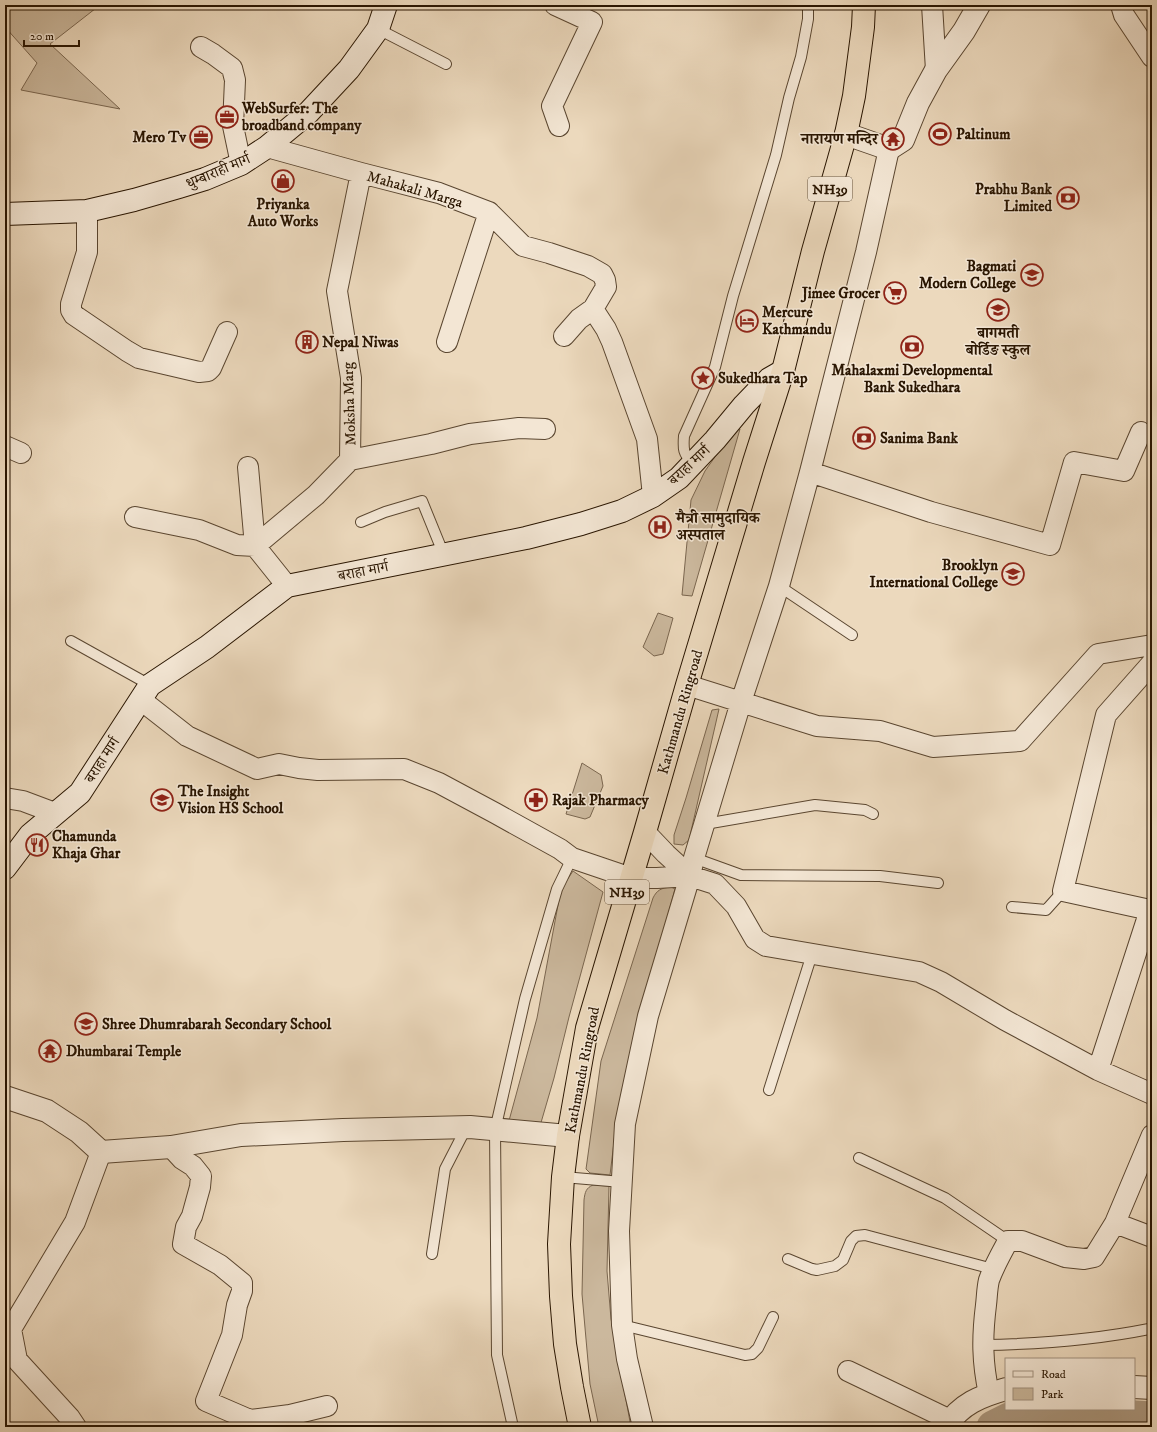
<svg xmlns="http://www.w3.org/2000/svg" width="1157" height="1432" viewBox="0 0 1157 1432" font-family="'IM FELL DW Pica','Noto Serif Devanagari',serif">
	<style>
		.green { fill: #cbb89d; stroke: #7a664f }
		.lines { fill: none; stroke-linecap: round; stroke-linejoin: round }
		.river { stroke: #aa967d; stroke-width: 33 }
		.service-casing { stroke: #5a4630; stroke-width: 12 }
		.minor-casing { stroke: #5a4630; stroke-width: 22 }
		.tertiary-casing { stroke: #5a4630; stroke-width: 24 }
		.secondary-casing { stroke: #291501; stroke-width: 24 }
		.trunk-casing { stroke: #291501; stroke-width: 24 }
		.service { stroke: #f3e6d4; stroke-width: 10 }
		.minor { stroke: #f3e6d4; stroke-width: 20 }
		.tertiary { stroke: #f3e6d4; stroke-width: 22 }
		.secondary { stroke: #f3e6d4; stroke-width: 22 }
		.trunk { stroke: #ecd9bd; stroke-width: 22 }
		.labels { text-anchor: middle; stroke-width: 3; stroke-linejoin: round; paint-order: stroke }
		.shield { fill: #f3e6d4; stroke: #665440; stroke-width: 1 }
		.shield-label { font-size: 14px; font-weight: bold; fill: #291501 }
		.poi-label { font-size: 15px; font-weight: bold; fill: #291501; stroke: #f3e6d4; text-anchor: start }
		.street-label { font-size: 15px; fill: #291501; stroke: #f3e6d4 }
	</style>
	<rect width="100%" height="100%" fill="#ecd9bd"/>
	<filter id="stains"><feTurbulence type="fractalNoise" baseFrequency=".005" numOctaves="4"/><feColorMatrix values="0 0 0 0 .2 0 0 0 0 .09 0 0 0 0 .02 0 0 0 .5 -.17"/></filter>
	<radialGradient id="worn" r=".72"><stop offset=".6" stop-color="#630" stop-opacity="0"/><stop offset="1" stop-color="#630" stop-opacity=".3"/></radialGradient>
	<path class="green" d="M 5,5 L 100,5 L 50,44 L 120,109 L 21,90 L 37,63 L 5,27 Z
		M 740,429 L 692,596 L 682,595 L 691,500 L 705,471 L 734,430 Z
		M 658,613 L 673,618 L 663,654 L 654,656 L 643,647 Z
		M 719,709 L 689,840 L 683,845 L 674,844 L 674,835 L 686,798 L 712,710 Z
		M 582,763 L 601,775 L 603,786 L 590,817 L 585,819 L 566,814 Z
		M 573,871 L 603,892 L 569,1017 L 554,1078 L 540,1126 L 507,1128 L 537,1018 L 561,889 Z
		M 671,887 L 675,889 L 638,1026 L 617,1117 L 610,1175 L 590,1173 L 586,1169 L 587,1162 L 601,1061 L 653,898 C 657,890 661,888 671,887 Z
		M 593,1185 L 609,1186 L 607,1271 L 611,1319 L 631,1427 L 599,1427 L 590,1384 L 582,1294 L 584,1200 C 585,1192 586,1188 593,1185 Z"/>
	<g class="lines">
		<path class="river" d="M 993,1427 L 1009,1419 L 1042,1414 L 1085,1414 L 1152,1418"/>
		<g class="service-casing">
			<path id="service" d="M 378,29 L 446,64
				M 693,463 C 683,454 683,449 684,436 L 715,367 L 733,296 L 776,155 L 789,98 L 801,57 L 808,19 L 808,5
				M 361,522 L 385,512 L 422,501 L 444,555
				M 779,586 L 852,635
				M 71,641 L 150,685
				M 705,824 L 815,805 L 865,810 L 873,814
				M 694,858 L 741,875 L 880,876 L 938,883
				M 1012,907 L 1046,910 L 1063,891
				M 769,1090 L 812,954
				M 859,1158 L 945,1198 L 1008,1241
				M 563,1177 L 622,1182
				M 432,1254 L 445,1169 L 463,1134 L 469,1129
				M 788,1259 L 812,1269 L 817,1270 L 835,1266 L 843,1260 L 851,1241 L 856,1236 L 865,1235 L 993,1269
				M 622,1325 L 745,1355 L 752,1354 L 758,1348 L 773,1317
				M 983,1345 C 1038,1344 1094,1340 1149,1329
				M 513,1427 L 497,1355 L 495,1130 L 525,999 L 557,889 L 572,858"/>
		</g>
		<g class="minor-casing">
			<path id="minor" d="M 555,5 L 592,22 L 552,106 L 559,126
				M 932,5 L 936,70
				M 1121,5 L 1124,15 L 1152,57
				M 201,47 L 213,54 L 232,68 L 235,80 L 233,126 L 241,164
				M 267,147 L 361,173 L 439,193 L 489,212 L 523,246 L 549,253 L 588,266 L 602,274 L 605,280 L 606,287 L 593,309 L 606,329 L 612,342 L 647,439 L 653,496
				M 87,211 L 87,252 L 71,304 L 71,310 L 74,315 L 127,351 L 139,358 L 199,372 L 208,371 L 211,368 L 227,332
				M 564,336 L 579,319 L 593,309
				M 447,342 L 489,212
				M 5,446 L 21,453
				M 350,460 L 431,444 L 470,434 L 519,428 L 545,429
				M 248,467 L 255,546 L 287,586
				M 810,472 L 931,512 L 1050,545 L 1074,462 L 1124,471 L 1141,432
				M 135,517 L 199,530 L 237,545 L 255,546 L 316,495 L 350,460 L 351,378 L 337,291 L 361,173
				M 687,685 L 817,726 L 880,731 L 933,747 L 1020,741 L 1098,654 L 1152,645
				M 141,700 L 187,736 L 257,769 L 279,764 L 299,768 L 318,770 L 404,769 L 439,783 L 495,813 L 560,849 L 572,858 L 631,878 L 657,878 L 690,876
				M 5,798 L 23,801 L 55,813
				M 645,832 L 666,854 L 690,876 L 715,884 L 736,906 L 755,939 L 766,946 L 919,972 L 941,982 L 1005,1020 L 1098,1070 L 1152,1094
				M 1150,910 L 1063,891 L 1106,715 L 1152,663
				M 1098,1070 L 1150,910 L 1152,910
				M 171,1147 L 182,1159 L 193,1166 L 201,1176 L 200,1187 L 192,1216 L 186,1227 L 183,1244 L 220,1265 L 242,1283 L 242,1291 L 237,1305 L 232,1335 L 206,1401 L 250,1420 L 290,1415 L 327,1406
				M 1115,1223 L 1152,1237
				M 848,1371 L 950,1420
				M 989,1394 C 982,1362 982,1337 986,1305 C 987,1297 987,1288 989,1280 C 994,1266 1001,1254 1008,1241 L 1022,1241 L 1065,1257 L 1084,1259 L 1094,1257 L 1115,1223 L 1152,1135
				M 76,1427 L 70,1418 L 17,1360 L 11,1329 L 75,1222 L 101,1152
				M 643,1427 L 627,1359 L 622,1325 L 619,1231 L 625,1124 L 648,1016 L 690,876 L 694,858 L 741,702 L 779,586 L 810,472 L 866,252 L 889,149"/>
		</g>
		<g class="tertiary-casing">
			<path id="tertiary" d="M 846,134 L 889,149 L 903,140 L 918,103 L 936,70 L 964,31 L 979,5
				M 5,1097 L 47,1111 L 79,1132 L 101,1152 L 171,1147 L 241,1135 L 343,1130 L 470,1127 L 568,1136
				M 1134,1387 L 1152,1388
				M 946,1427 C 960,1404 981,1396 1006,1389"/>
		</g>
		<g class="secondary-casing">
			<path id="secondary" d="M 5,214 L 87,211 L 134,200 L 179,187 L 205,179 L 241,164 L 267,147 L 308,113 L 349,69 L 378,29 L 386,5
				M 5,868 L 30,835 L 80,793 L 150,685 L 207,647 L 287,586 L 526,538 L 581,524 L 622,511 L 653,496 L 679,478 L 715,440 L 744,405 L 769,379 L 783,371"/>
		</g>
		<g class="trunk-casing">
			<path id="trunk" d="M 580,1427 L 572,1387 L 565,1344 L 561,1296 L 559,1244 L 563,1177 L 568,1136 L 587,1028 L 645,832 L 687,685 L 754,462 L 783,371 L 813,251 L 846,134 L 854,96 L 863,27 L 864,5"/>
		</g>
		<use href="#service" class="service"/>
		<use href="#minor" class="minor"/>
		<use href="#tertiary" class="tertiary"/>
		<use href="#secondary" class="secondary"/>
		<use href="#trunk" class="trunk"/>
	</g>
	<defs>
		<g id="office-ring" transform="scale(1.15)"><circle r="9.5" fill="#f3e6d4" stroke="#8f2418" stroke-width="1.5"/><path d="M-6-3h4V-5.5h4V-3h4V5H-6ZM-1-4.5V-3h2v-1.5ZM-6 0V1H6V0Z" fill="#8f2418"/></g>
		<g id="stadium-ring" transform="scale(1.15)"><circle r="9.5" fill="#f3e6d4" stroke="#8f2418" stroke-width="1.5"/><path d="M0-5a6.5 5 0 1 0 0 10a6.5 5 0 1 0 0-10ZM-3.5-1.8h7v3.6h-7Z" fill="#8f2418"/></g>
		<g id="temple-ring" transform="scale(1.15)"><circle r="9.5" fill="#f3e6d4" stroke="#8f2418" stroke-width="1.5"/><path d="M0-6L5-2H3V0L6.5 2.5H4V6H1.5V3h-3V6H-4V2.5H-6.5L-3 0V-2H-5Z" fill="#8f2418"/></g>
		<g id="shop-ring" transform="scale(1.15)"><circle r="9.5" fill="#f3e6d4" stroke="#8f2418" stroke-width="1.5"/><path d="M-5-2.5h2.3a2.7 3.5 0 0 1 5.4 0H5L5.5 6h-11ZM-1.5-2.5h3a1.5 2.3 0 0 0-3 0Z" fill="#8f2418"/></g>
		<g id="bank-ring" transform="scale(1.15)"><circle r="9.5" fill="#f3e6d4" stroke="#8f2418" stroke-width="1.5"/><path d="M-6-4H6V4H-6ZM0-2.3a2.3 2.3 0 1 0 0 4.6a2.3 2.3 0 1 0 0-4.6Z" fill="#8f2418"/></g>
		<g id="university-ring" transform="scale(1.15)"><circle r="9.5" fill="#f3e6d4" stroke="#8f2418" stroke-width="1.5"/><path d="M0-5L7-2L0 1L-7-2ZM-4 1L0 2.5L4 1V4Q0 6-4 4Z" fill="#8f2418"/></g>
		<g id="supermarket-ring" transform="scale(1.15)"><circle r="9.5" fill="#f3e6d4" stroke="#8f2418" stroke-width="1.5"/><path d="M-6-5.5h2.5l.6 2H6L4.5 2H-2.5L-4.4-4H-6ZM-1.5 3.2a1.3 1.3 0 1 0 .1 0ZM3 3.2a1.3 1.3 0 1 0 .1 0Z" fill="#8f2418"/></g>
		<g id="school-ring" transform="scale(1.15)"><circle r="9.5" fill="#f3e6d4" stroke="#8f2418" stroke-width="1.5"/><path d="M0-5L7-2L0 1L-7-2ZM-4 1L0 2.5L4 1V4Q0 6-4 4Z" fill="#8f2418"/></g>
		<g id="hotel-ring" transform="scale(1.15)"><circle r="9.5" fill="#f3e6d4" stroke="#8f2418" stroke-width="1.5"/><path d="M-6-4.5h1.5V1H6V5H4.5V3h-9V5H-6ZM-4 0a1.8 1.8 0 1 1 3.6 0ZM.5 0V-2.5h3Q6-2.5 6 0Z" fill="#8f2418"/></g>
		<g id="building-ring" transform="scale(1.15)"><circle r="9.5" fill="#f3e6d4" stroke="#8f2418" stroke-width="1.5"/><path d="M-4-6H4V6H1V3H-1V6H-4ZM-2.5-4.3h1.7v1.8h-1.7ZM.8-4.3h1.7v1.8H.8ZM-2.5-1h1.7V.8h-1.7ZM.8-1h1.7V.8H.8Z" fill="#8f2418"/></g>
		<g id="sight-ring" transform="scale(1.15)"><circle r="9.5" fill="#f3e6d4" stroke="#8f2418" stroke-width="1.5"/><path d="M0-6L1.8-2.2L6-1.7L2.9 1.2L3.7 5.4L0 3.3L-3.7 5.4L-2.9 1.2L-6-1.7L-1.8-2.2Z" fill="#8f2418"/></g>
		<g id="hospital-ring" transform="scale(1.15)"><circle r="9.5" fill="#f3e6d4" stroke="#8f2418" stroke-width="1.5"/><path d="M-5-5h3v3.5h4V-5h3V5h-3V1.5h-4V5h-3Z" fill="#8f2418"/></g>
		<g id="pharmacy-ring" transform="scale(1.15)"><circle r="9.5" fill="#f3e6d4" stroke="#8f2418" stroke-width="1.5"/><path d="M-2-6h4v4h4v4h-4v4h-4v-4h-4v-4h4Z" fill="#8f2418"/></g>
		<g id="restaurant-ring" transform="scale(1.15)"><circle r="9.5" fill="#f3e6d4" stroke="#8f2418" stroke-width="1.5"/><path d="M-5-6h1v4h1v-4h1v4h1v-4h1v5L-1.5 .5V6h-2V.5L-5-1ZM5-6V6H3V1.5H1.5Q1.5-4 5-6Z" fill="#8f2418"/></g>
	</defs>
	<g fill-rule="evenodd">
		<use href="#office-ring" x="227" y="117"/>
		<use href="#stadium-ring" x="940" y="134"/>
		<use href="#office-ring" x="201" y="137"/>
		<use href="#temple-ring" x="893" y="139"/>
		<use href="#shop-ring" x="283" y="181"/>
		<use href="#bank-ring" x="1068" y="198"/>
		<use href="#university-ring" x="1032" y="275"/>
		<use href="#supermarket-ring" x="895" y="293"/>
		<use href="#school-ring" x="998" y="310"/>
		<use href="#hotel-ring" x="747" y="321"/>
		<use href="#building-ring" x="307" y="342"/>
		<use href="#bank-ring" x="912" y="347"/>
		<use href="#sight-ring" x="703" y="378"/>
		<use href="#bank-ring" x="864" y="438"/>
		<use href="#hospital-ring" x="660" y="527"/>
		<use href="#university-ring" x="1013" y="574"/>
		<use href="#school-ring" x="162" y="800"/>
		<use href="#pharmacy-ring" x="536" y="800"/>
		<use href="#restaurant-ring" x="37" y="845"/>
		<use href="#school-ring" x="86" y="1024"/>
		<use href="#temple-ring" x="50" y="1051"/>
	</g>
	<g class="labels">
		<g class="shield">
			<rect x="808" y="177" width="44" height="24" rx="3"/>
			<rect x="605" y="880" width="44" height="24" rx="3"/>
		</g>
		<g class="shield-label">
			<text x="830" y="194">NH39</text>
			<text x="627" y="897">NH39</text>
		</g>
		<g class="poi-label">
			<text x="242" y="113">WebSurfer: The<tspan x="242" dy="17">broadband company</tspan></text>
			<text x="956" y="139">Paltinum</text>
			<text x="186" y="142" text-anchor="end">Mero Tv</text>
			<text x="878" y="144" text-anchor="end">नारायण मन्दिर</text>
			<text x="1052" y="194" text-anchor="end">Prabhu Bank<tspan x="1052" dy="17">Limited</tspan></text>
			<text x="283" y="209" text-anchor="middle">Priyanka<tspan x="283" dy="17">Auto Works</tspan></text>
			<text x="1016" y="271" text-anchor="end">Bagmati<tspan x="1016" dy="17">Modern College</tspan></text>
			<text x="880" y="298" text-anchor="end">Jimee Grocer</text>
			<text x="762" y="317">Mercure<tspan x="762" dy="17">Kathmandu</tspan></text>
			<text x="998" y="338" text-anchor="middle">बागमती<tspan x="998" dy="17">बोर्डिङ स्कुल</tspan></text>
			<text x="322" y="347">Nepal Niwas</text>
			<text x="912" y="375" text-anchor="middle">Mahalaxmi Developmental<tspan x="912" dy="17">Bank Sukedhara</tspan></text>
			<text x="718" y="383">Sukedhara Tap</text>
			<text x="880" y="443">Sanima Bank</text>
			<text x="676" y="523">मैत्री सामुदायिक<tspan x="676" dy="17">अस्पताल</tspan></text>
			<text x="998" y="570" text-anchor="end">Brooklyn<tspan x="998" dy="17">International College</tspan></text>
			<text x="178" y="796">The Insight<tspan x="178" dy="17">Vision HS School</tspan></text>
			<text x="552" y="805">Rajak Pharmacy</text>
			<text x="52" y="841">Chamunda<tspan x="52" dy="17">Khaja Ghar</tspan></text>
			<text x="102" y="1029">Shree Dhumrabarah Secondary School</text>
			<text x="66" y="1056">Dhumbarai Temple</text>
		</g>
		<g class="street-label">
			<text transform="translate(218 171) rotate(-23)" y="5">धुम्बाराही मार्ग</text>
			<text transform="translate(415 189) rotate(16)" y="5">Mahakali Marga</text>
			<text transform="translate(349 404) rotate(-92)" y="5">Moksha Marg</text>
			<text transform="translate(689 465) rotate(-43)" y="5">बराहा मार्ग</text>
			<text transform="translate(363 571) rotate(-11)" y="5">बराहा मार्ग</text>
			<text transform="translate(680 712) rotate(-74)" y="5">Kathmandu Ringroad</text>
			<text transform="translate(102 760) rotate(-57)" y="5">बराहा मार्ग</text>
			<text transform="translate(582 1070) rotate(-79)" y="5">Kathmandu Ringroad</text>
		</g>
	</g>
	<rect width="1157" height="1432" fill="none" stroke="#ecd9bd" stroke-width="20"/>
	<rect x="6" y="6" width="1145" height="1420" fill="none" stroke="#291501" stroke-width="2"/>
	<rect x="10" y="10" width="1137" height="1412" fill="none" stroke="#291501"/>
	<rect x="1005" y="1358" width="130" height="52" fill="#f3e6d4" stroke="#a29280"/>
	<rect x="1013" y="1371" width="20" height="6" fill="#f3e6d4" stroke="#a29280"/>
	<text x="1041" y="1378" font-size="12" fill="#291501">Road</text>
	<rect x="1013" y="1388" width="20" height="12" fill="#cbb89d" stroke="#a29280"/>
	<text x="1041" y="1398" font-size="12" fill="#291501">Park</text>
	<path d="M24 40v6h55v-6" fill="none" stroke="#291501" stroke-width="2"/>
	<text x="30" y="40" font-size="12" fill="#291501" stroke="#f3e6d4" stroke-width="3" paint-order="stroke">20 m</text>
	<rect width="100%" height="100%" filter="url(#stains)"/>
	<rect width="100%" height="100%" fill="url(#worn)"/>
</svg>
